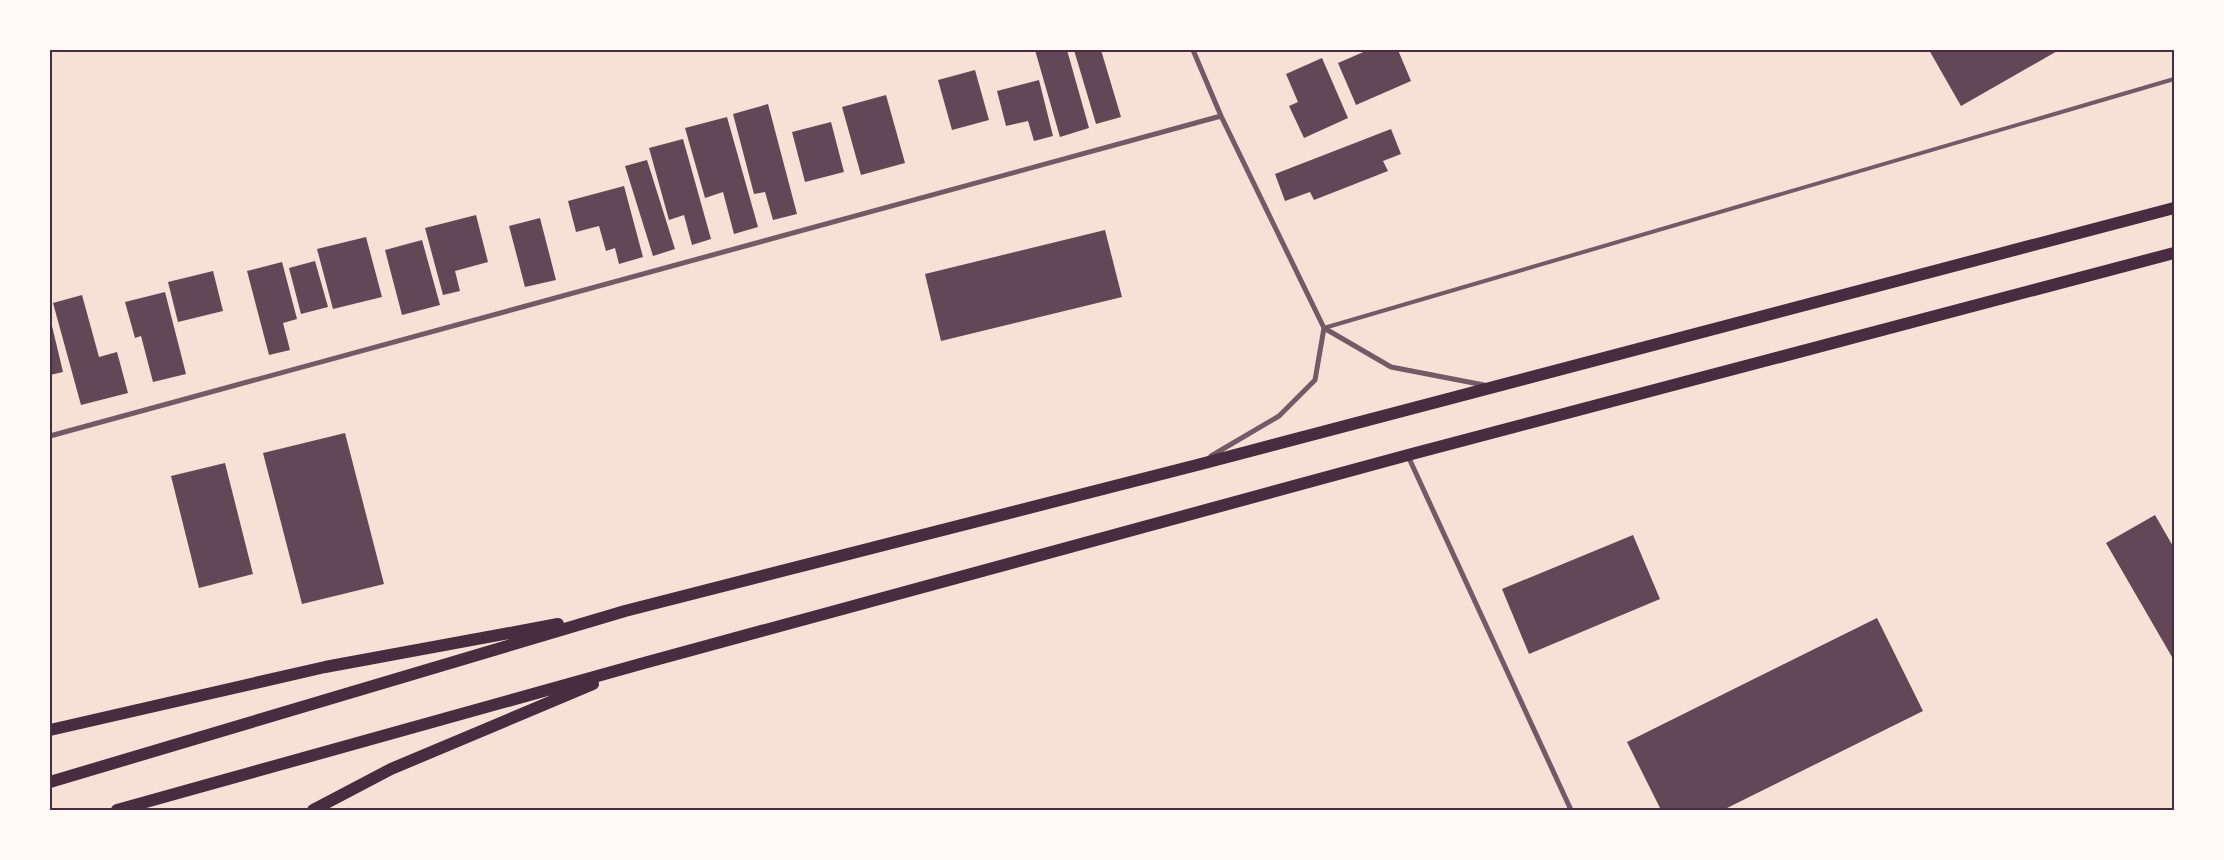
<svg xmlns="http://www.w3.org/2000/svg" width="2224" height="860" viewBox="0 0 2224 860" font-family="Barlow,sans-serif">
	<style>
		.building { fill: #644757 }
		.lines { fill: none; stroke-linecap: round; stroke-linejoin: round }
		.service { stroke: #755966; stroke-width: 4 }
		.minor { stroke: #755966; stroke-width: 5 }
		.primary { stroke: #4a2c40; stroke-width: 12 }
		.neatline { fill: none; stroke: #4a2c40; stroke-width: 2 }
	</style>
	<rect width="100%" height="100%" fill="#f7e1d7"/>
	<path class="building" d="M 1035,50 L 1067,50 L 1089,128 L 1060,137 Z
		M 1074,50 L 1101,50 L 1121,117 L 1096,124 Z
		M 1368,50 L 1398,50 L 1411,81 L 1356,105 L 1338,63 Z
		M 1929,50 L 2059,50 L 1961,106 Z
		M 1322,58 L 1348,118 L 1304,138 L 1289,106 L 1298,102 L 1286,74 Z
		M 975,70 L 989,120 L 952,130 L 938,80 Z
		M 1039,80 L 1053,136 L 1034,141 L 1028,121 L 1006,126 L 997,91 Z
		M 886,95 L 905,163 L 861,175 L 842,107 Z
		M 768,104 L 797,214 L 773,220 L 765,192 L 754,194 L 733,114 Z
		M 727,117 L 758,227 L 734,234 L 723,192 L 705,198 L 685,128 Z
		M 831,122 L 844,172 L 805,182 L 792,132 Z
		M 1391,129 L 1401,154 L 1383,161 L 1388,171 L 1314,200 L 1310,192 L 1285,201 L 1275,174 Z
		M 683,139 L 711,239 L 692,245 L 684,215 L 669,220 L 649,148 Z
		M 647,160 L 675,249 L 653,256 L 625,166 Z
		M 624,186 L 643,257 L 619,264 L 615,248 L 606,251 L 599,226 L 576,232 L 568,201 Z
		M 476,215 L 488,262 L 455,271 L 460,291 L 443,295 L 425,228 Z
		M 540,218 L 556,280 L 525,287 L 509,226 Z
		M 1105,230 L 1122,297 L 941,341 L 925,274 Z
		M 366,237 L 382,297 L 333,309 L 317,249 Z
		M 422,240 L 440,305 L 402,315 L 385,250 Z
		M 315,261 L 328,307 L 301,314 L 289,268 Z
		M 282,262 L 297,319 L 283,323 L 290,350 L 269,355 L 247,271 Z
		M 213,271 L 223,311 L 178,322 L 168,282 Z
		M 165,292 L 186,374 L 153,382 L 141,336 L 135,338 L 125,302 Z
		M 82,295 L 99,357 L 117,352 L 128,393 L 81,405 L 53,303 Z
		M 52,326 L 63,372 L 50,375 L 50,327 Z
		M 345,433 L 384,584 L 302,604 L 263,453 Z
		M 225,463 L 253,574 L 199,588 L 171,476 Z
		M 2155,515 L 2174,548 L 2174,656 L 2172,657 L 2106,543 Z
		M 1633,535 L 1660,599 L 1529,654 L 1502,589 Z
		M 1877,618 L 1923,711 L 1723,810 L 1661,810 L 1627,742 Z"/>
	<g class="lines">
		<path class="service" d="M 1324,328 L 2174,79"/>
		<path class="minor" d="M 1193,50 L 1221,116 L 1324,328 L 1315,380 L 1279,416 L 1211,456
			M 1324,328 L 1391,367 L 1484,385
			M 50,436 L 1221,116
			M 1408,456 L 1571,810"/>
		<path class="primary" d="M 50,730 L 325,667 L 558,624
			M 50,782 L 625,611 L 1197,465 L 2174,208
			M 117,810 L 644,663 L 1408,455 L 2174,253
			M 313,810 L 391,769 L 593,684"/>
	</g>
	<rect width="2224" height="860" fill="none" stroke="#fffaf5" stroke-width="102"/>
	<rect x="51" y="51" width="2122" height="758" class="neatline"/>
</svg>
